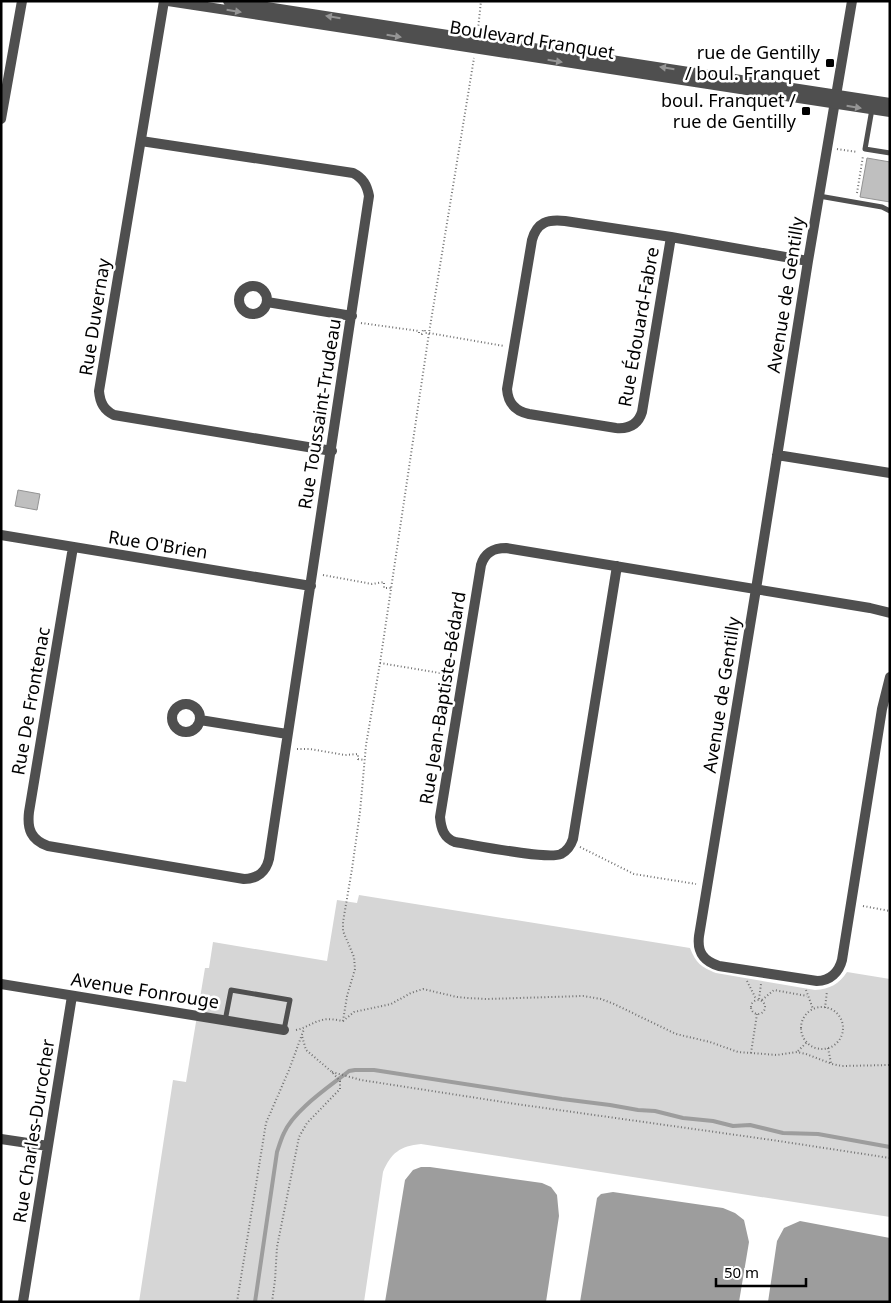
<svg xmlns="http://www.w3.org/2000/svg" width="891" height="1303" viewBox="0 0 891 1303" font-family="'Noto Sans',sans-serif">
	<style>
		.green { fill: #d6d6d6 }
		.water { fill: #9d9d9d }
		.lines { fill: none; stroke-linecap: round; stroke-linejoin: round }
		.stream { stroke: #9d9d9d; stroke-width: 4 }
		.building { fill: #bfbfbf; stroke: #939393 }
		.path { stroke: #717171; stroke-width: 2; stroke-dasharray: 1 2.5; stroke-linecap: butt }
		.service { stroke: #4f4f4f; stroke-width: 5 }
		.minor { stroke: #4f4f4f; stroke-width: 10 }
		.tertiary { stroke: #4f4f4f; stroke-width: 10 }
		.oneway { fill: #959595 }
		.poi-dot { fill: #000; stroke: #fff; stroke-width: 2 }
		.labels { text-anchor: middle; stroke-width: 5; stroke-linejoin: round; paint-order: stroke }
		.street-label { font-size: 18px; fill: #000; stroke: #fff }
		.poi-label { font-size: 18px; fill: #000; stroke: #fff; text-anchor: end }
	</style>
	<rect width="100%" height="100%" fill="#fff"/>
	<path class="green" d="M 359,895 L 690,948 C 696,963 701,967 716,973 L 815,990 C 830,989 839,984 847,972 L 890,979 L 890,1217 L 421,1144 C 400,1146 391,1153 383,1172 L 364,1302 L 139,1302 L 173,1080 L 186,1082 L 205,968 L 209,968 L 213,942 L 327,961 L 337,900 L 357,903 Z"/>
	<path class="water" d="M 421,1167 L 430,1167 L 542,1183 L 551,1187 L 557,1195 L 559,1216 L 546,1302 L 385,1302 L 405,1180 L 413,1170 Z
		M 613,1192 L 723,1208 L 735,1213 L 744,1220 L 749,1242 L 739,1302 L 580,1302 L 597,1198 L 601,1194 Z
		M 800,1221 L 890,1238 L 890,1302 L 768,1302 L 777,1241 L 784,1228 Z"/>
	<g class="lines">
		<path class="stream" d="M 255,1302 L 277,1152 C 279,1146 281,1139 284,1133 C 294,1110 329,1087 349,1071 L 355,1070 L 374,1070 L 562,1099 L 610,1105 L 638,1110 L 655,1111 L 683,1118 L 713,1121 L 733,1126 L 750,1125 L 783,1133 L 818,1134 L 890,1147"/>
	</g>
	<path class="building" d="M 867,158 L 890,162 L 890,202 L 860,197 Z
		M 18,490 L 40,494 L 37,510 L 15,506 Z"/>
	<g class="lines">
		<path class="path" d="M 478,29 L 481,1
			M 837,149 L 857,152
			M 857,193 L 863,156
			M 361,323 L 419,331 L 419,333 L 422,334 L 423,330 L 425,330 L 425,333 L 429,333 L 504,346
			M 323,575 L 372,584 L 384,582 L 384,588 L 392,588
			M 380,663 L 452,675
			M 297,749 L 310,749 L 345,755 L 358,754 L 358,759 L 364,760
			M 580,847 L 634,874 L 696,884
			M 863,906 L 890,911
			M 747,981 L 756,999
			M 806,990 L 813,1009
			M 759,999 L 761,984
			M751 1007a7 7 0 1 1 14 0a7 7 0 1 1-14 0Z
			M 762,1000 L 774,990 L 807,996
			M801 1028a21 21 0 1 1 42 0a21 21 0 1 1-42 0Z
			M 825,1008 L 827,991
			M 343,1021 L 347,996 L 355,969 L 354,957 L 343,931 L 343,922 L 352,869 L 360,812 L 366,745 L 380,663 L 429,333 L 474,58
			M 296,1030 C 306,1028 313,1022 322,1020 C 329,1018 336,1020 343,1021 L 354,1012 L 391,1004 L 411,993 L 423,989 L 457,997 L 468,998 L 487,999 L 583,996 L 601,999 L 614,1004 L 676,1034 L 710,1042 L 738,1052 L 777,1055 L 797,1052 L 806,1054 L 832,1064 L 842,1066 L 890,1065
			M 828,1048 L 831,1063
			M 798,1051 L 807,1042
			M 751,1053 L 757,1014
			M 332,1072 L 361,1080 L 516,1104 L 772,1140 L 890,1158
			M 237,1302 L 266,1123 L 289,1070 L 304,1029
			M 272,1302 L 275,1280 L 277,1247 L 299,1137 L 307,1123 L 340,1089 L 340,1081 L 332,1072 L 306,1050 L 302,1036"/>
		<path class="service" d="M 872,109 L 865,149 L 890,153
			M 819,196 L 882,207 L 890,211
			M 225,1021 L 231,990 L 290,1000 L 284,1030"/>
		<path class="minor" d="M 164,1 L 99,391 C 100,403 104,410 114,415 L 332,451
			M 852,1 L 808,261 L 756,589 L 699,936 C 697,952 703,961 719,966 L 817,981 C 830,981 839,972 842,960 L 882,709 L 890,677
			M 1,119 L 22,1
			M 671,237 L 642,412 C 638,425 628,429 616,428 L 529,414 C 515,411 508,403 507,389 L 532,240 C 537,222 548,219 565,221 L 671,237 L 808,261
			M239 300a14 14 0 1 1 28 0a14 14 0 1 1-28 0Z
			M 267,302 L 352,316
			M 777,455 L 890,473
			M 1,535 L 311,586
			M 73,547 L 29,812 C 27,829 31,840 48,846 L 244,879 C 257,879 266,872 269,859 L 369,196 C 367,185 363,178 353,173 L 141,141
			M 617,566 L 573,839 C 571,845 567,851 561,854 C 547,860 475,845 455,842 C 444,838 441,829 440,817 L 481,565 C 485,552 494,548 506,548 L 870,608 L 890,613
			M172 718a14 14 0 1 1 28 0a14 14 0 1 1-28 0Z
			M 200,720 L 287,734
			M 1,984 L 284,1030
			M 1,1139 L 48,1146
			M 23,1302 L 72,996"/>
		<path class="tertiary" d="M 168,1 L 890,112
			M 228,1 L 890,103"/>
	</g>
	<defs><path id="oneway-solid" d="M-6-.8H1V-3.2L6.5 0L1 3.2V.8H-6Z" transform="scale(1.25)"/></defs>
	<g class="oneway">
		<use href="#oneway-solid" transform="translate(234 11) rotate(9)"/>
		<use href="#oneway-solid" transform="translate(333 17) rotate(-171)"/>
		<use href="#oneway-solid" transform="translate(394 36) rotate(9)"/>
		<use href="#oneway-solid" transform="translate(555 61) rotate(9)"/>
		<use href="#oneway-solid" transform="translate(667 68) rotate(-171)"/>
		<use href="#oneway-solid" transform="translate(854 107) rotate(9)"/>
	</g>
	<g class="poi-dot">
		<rect x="825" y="58" width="10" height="10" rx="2.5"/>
		<rect x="801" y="106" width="10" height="10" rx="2.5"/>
	</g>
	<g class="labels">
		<g class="street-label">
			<text transform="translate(532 40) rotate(9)" y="6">Boulevard Franquet</text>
			<text transform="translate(786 295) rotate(-81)" y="6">Avenue de Gentilly</text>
			<text transform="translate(95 317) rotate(-81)" y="6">Rue Duvernay</text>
			<text transform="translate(639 327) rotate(-80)" y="6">Rue Édouard-Fabre</text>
			<text transform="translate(320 414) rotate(-81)" y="6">Rue Toussaint-Trudeau</text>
			<text transform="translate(158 545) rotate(9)" y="6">Rue O'Brien</text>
			<text transform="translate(722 695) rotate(-81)" y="6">Avenue de Gentilly</text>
			<text transform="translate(443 698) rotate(-81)" y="6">Rue Jean-Baptiste-Bédard</text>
			<text transform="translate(31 701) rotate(-80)" y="6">Rue De Frontenac</text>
			<text transform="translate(145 991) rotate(9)" y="6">Avenue Fonrouge</text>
			<text transform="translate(34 1131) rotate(-81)" y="6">Rue Charles-Durocher</text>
		</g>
		<g class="poi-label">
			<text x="820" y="59">rue de Gentilly<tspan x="820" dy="21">/ boul. Franquet</tspan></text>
			<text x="796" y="107">boul. Franquet /<tspan x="796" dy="21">rue de Gentilly</tspan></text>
		</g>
	</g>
	<rect width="891" height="1303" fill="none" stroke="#000000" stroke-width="5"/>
	<path d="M716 1278v8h90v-8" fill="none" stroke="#000000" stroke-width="2.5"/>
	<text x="724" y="1278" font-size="15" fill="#000000" stroke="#ffffff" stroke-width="4" paint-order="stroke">50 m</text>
</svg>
